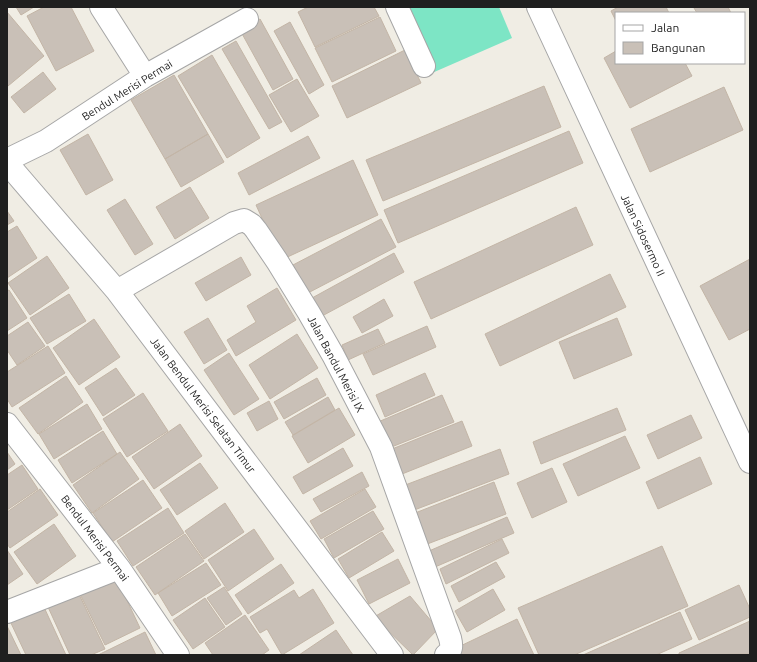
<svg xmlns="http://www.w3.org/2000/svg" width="757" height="662" viewBox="0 0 757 662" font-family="Ubuntu,sans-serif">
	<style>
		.pitch { fill: #7de5c5 }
		.building { fill: #c9c0b7; stroke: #c3b5a6 }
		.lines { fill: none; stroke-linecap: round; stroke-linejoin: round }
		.minor-casing { stroke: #a6a6a6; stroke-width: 24 }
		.minor { stroke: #fff; stroke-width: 22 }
		.labels { text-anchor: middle; stroke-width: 3; stroke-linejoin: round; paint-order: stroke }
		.street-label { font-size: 11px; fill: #1f1f1f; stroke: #fff }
	</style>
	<rect width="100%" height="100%" fill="#f0ede4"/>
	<path class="pitch" d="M 404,7 L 499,7 L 512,38 L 432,73 Z"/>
	<path class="building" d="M 16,7 L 34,7 L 21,15 Z
		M 44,7 L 71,7 L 94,51 L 56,71 L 27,16 Z
		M 308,7 L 374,7 L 379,16 L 315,47 L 298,12 Z
		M 618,7 L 666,7 L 669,13 L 616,13 L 616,21 L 611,11 Z
		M 696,7 L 728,7 L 731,13 L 697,13 L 694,8 Z
		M 7,12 L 44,56 L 8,86 L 7,84 Z
		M 380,17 L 396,51 L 332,82 L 315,48 Z
		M 260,19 L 293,79 L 273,90 L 240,30 Z
		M 290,22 L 324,85 L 309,94 L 274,31 Z
		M 236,41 L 282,122 L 269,129 L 222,49 Z
		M 405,50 L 421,83 L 347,118 L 332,86 Z
		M 616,51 L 616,63 L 685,63 L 692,76 L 630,108 L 604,58 Z
		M 212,55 L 260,138 L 227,158 L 178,76 Z
		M 43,72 L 56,89 L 24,113 L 11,97 Z
		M 174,75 L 208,134 L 165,159 L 131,100 Z
		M 297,79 L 319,116 L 291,132 L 269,95 Z
		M 544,86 L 561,127 L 383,201 L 366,160 Z
		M 724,87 L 743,130 L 650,172 L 631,129 Z
		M 569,131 L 583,163 L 398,243 L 384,210 Z
		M 88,134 L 113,180 L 86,195 L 60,150 Z
		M 208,134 L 224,162 L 181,187 L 165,159 Z
		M 308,136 L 320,158 L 249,195 L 238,173 Z
		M 353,160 L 378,215 L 281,260 L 256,205 Z
		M 190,187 L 209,218 L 175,239 L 156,207 Z
		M 125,199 L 153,244 L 135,255 L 107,210 Z
		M 576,207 L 593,245 L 431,319 L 414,282 Z
		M 7,211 L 14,221 L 7,225 Z
		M 381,219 L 396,247 L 306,294 L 291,266 Z
		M 17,226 L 37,258 L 7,278 L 7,232 Z
		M 394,253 L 404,272 L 322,316 L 312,298 Z
		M 47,256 L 69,288 L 30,315 L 8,283 Z
		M 241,257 L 251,275 L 206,301 L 195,283 Z
		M 750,259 L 750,329 L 729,340 L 700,286 Z
		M 610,274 L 626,307 L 500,366 L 485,334 Z
		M 277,288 L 296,320 L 236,356 L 227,340 L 256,322 L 247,306 Z
		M 9,290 L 27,318 L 7,331 L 7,291 Z
		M 69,294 L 86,321 L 47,344 L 30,318 Z
		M 384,299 L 393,316 L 362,333 L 353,317 Z
		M 208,318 L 227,350 L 204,364 L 184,332 Z
		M 617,318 L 632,355 L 574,379 L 559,342 Z
		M 94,319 L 120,357 L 79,385 L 53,348 Z
		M 28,322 L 45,346 L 17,365 L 7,350 L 7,336 Z
		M 427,326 L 436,347 L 373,375 L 363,354 Z
		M 378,329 L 385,343 L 348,360 L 342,345 Z
		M 297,334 L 318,368 L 270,399 L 249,365 Z
		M 48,346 L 65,373 L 12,407 L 7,399 L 7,372 Z
		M 229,353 L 259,399 L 234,415 L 204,370 Z
		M 116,368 L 135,395 L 103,416 L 85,388 Z
		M 425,373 L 435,395 L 385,417 L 376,395 Z
		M 66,376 L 83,402 L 38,434 L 19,408 Z
		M 317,378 L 326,395 L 284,419 L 274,402 Z
		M 143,393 L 168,431 L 127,457 L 103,419 Z
		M 442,395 L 454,422 L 389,448 L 378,422 Z
		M 328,397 L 335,410 L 293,435 L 285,422 Z
		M 269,401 L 278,419 L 257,431 L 247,413 Z
		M 87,404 L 102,429 L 54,459 L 39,434 Z
		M 339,408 L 355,435 L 308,463 L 292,436 Z
		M 617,408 L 626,430 L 541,464 L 533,442 Z
		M 691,415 L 702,438 L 658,459 L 647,435 Z
		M 462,421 L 472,446 L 397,476 L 387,451 Z
		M 180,424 L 202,456 L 154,489 L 132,457 Z
		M 103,431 L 117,454 L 72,483 L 58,460 Z
		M 625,436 L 640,468 L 578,496 L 563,464 Z
		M 343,448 L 353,466 L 303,494 L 293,477 Z
		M 500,449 L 509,474 L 409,512 L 400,487 Z
		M 7,452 L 15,464 L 7,470 Z
		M 120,452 L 139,479 L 92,513 L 73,485 Z
		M 700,457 L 712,484 L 658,509 L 646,482 Z
		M 200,463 L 218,488 L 177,515 L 160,490 Z
		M 22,465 L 38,489 L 7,510 L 7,475 Z
		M 552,468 L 567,502 L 532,518 L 517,483 Z
		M 362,472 L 369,486 L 321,512 L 313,499 Z
		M 143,480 L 162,508 L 112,542 L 93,513 Z
		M 494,482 L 506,514 L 422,546 L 410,515 Z
		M 40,489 L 58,515 L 10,548 L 7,544 L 7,512 Z
		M 365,489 L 376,507 L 321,539 L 310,521 Z
		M 225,503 L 244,532 L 204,559 L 185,531 Z
		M 168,508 L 184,533 L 133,566 L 117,541 Z
		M 373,511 L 384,529 L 334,558 L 324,539 Z
		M 507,517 L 514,533 L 435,567 L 429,551 Z
		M 54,524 L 76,556 L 37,584 L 14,552 Z
		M 254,529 L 274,559 L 228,591 L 208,560 Z
		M 382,532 L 394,551 L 349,578 L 338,559 Z
		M 185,534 L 204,561 L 155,595 L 136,567 Z
		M 502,539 L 509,553 L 446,584 L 440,569 Z
		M 662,546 L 688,606 L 574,655 L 539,655 L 518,608 Z
		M 7,550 L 23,574 L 7,585 Z
		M 398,559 L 410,583 L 369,604 L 357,580 Z
		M 496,562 L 505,577 L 459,602 L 451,586 Z
		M 206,563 L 221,585 L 172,616 L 158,593 Z
		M 281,564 L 294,583 L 248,614 L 235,595 Z
		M 115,575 L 140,628 L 105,645 L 79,592 Z
		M 739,585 L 750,609 L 750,617 L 699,640 L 685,610 Z
		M 224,587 L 242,614 L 226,625 L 207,598 Z
		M 313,589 L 334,623 L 282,655 L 267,629 L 260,633 L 250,617 L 294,590 L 299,598 Z
		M 493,589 L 505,610 L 467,632 L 455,611 Z
		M 78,592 L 105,649 L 91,655 L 70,655 L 48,607 Z
		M 410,596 L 438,629 L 413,655 L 374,617 Z
		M 205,598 L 225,627 L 193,649 L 173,620 Z
		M 43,605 L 66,655 L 26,655 L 10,621 Z
		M 680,612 L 692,639 L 656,655 L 583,655 Z
		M 245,615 L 269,650 L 262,655 L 213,655 L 205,643 Z
		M 517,619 L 534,655 L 455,655 L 452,650 Z
		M 750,621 L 750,654 L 679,655 L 679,653 Z
		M 7,626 L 21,655 L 7,655 Z
		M 336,630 L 353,655 L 299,655 Z
		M 145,632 L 156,655 L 98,655 Z"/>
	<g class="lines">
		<g class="minor-casing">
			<path id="minor" d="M 101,7 L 145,76
				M 397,7 L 424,66
				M 538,7 L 750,462
				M 7,160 L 46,141 L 145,76 L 247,19
				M 7,163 L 117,291 L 392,655
				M 117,291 L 234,223 L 244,220 L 252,225 L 256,230 L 277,261 L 309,313 L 333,355 L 381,447 L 450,638 C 452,646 452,650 446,655
				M 7,424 L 119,568 L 178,655
				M 7,612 L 119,568"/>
		</g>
		<use href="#minor" class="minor"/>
	</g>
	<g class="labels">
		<g class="street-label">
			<text transform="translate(127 90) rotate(-32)" y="4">Bendul Merisi Permai</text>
			<text transform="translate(643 235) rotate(65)" y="4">Jalan Sidosermo II</text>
			<text transform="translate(336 364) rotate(62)" y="4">Jalan Bandul Merisi IX</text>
			<text transform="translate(203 405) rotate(53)" y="4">Jalan Bendul Merisi Selatan Timur</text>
			<text transform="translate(95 538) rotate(53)" y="4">Bendul Merisi Permai</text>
		</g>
	</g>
	<rect width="757" height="662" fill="none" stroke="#1f1f1f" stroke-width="16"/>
	<rect x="615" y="12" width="130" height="52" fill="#ffffff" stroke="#a5a5a5"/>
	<rect x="623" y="25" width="20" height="6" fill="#ffffff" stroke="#a5a5a5"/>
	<text x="651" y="32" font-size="12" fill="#1f1f1f">Jalan</text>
	<rect x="623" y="42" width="20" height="12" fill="#c9c0b7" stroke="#a5a5a5"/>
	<text x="651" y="52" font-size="12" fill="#1f1f1f">Bangunan</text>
</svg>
